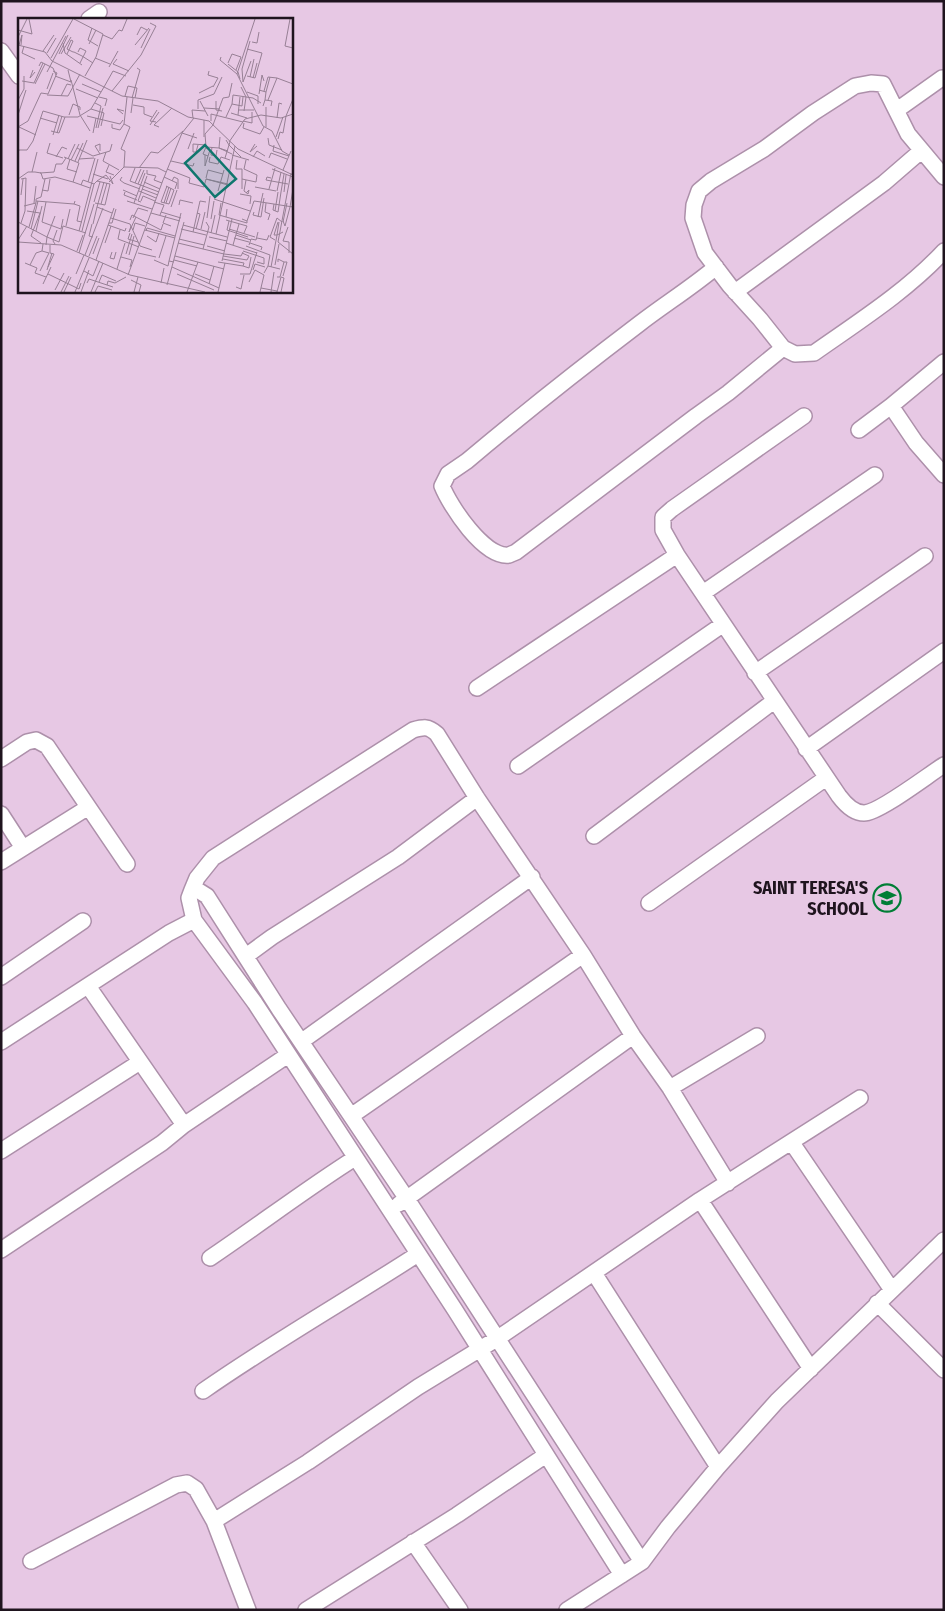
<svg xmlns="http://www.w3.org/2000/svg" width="945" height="1611" viewBox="0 0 945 1611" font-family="'Fira Sans Condensed',sans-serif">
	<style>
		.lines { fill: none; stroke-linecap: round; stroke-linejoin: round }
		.minor-casing { stroke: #ad90aa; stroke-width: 18 }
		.minor { stroke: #fff; stroke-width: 15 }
		.labels { text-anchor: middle; stroke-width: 4; stroke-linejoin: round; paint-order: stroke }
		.poi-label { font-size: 18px; font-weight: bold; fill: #1f141e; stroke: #e7c8e4; text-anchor: end }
		.inset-road { fill: none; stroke: #978095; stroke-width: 1 }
		.view { fill: #0f766e; fill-opacity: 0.15; stroke: #0f766e; stroke-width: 2.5 }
		.inset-edge { fill: none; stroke: #1f141e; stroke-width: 2.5 }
	</style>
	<rect width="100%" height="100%" fill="#e7c8e4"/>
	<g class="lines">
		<g class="minor-casing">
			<path id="minor" d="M 89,19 L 99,12
				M 1,51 L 19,76
				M 897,110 L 942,78
				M 944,177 L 908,134 L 883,84 L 871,83 L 855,86 L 813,113 L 764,149 L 711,181 L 699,191 L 694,205 L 693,218 L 705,253 L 730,286 L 760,319 L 783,348 L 795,354 L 814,353 C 858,322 907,291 944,251
				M 716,267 C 691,288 665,304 639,324 C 581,368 523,414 467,461 L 448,474 L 442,486 C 450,506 484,558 509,555 C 511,554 514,553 516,552 L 696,416 L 728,393 L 783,348
				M 735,292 L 884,183 L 921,151
				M 944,362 L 891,406 L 916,443 L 944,475
				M 804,416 L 672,509 L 663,517 L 663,530 L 677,555 L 839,796 C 845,804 853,813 864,813 C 879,813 928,775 944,765
				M 859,430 L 891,406
				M 703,593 L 875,475
				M 755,673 L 925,556
				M 477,688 L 677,555
				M 806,749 L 944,651
				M 1,759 L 27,742 L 36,740 L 47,746 L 127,864
				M 518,766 L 722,625
				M 1,814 L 23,848
				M 594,836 L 774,701
				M 1,862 L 87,808
				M 192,890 L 197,878 L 213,858 L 413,730 C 424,727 428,726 437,734 L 477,798 L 583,955 L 633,1036 L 670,1088 L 728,1183
				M 649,903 L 826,778
				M 246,956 L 272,937 L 398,857 L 477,798
				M 1,977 L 83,921
				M 88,986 L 184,1125
				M 302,1041 L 532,877
				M 1,1042 L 169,933 L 194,920
				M 670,1088 L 757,1036
				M 351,1116 L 583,955
				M 792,1143 L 892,1290
				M 1,1151 L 140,1062
				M 700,1200 L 811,1369
				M 399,1204 L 633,1036
				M 1,1250 L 162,1143 L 184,1125 L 288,1055
				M 210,1258 C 259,1225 306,1189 355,1158
				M 594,1273 L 718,1467
				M 877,1303 L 944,1370
				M 203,1391 C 273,1342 347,1300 418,1254
				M 214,1521 L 308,1462 L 418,1387 L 498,1338 L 700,1200 L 860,1098
				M 413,1542 L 460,1610
				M 31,1561 L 176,1485 L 187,1483 L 196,1489 L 214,1521 L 248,1610
				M 622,1575 L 455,1310 L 255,1003 L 194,920 L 189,898 L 192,890 L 199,891 L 207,896 L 279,1009 L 407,1199 L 642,1562
				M 306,1610 L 457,1515 L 546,1455
				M 567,1610 L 642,1562 L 668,1527 L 718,1467 L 777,1401 L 944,1240"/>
		</g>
		<use href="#minor" class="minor"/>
	</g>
	<defs>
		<g id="school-ring" transform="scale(1.4375)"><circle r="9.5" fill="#e7c8e4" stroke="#007e36" stroke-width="1.5"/><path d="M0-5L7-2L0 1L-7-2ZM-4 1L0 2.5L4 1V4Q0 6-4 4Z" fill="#007e36"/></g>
	</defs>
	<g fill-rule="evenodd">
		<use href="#school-ring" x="887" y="898"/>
	</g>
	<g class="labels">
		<g class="poi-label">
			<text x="868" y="894">SAINT TERESA'S<tspan x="868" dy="21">SCHOOL</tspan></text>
		</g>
	</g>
	<g transform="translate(18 18)">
		<rect width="275" height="275" fill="#e7c8e4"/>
		<path class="inset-road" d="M 56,1 L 85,16 L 78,39 L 67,58M 272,1 L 267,28 L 275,30M 74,10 L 70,22 L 80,28M 0,12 L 14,16 L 11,1M 85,17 L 94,21 L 101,12 L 104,13 L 109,1M 119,17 L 123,9 L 129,12M 0,19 L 9,1M 234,24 L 239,25 L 241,14M 45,25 L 47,35 L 64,47M 71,26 L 78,12M 0,27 L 27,34 L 34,43 L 104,78 L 140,83 L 170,99 L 191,103 L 220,131 L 275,157M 1,27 L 4,17 L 3,27M 117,27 L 131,10M 6,28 L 4,35 L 17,41M 123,30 L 132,11M 25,33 L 36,17M 60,34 L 62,30 L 68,33 L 62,45M 29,35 L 38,20M 41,36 L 50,17M 43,36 L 53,19M 49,36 L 51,32 L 55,23 L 53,22 L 49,31 L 55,34 L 56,34 L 64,38 L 75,45M 203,39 L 202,42 L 219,56 L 245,108 L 254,113 L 264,133 L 271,137M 33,40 L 55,1M 77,40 L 92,46M 99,41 L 95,46 L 111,53M 210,45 L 214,36 L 223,39 L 218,52M 210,46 L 220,54 L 222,61M 21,48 L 23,44 L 35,50 L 38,57M 91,49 L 100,33M 15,52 L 12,60 L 17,54M 191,53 L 190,57 L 200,60 L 195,69M 29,54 L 48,18M 219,56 L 237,1M 37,58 L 53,64 L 50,52M 229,58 L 237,60 L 244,35 L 229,31M 232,59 L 236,41M 235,60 L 239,45M 53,62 L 62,97M 4,63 L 16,65 L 25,45M 225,64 L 224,51 L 232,23M 225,64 L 233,43M 17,66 L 27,46M 64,66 L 83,74M 86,69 L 95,53 L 108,58M 223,69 L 228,79 L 226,93M 29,71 L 35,55M 58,71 L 80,80M 241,72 L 248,74 L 247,82M 94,73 L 123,37 L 138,8 L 132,5M 246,73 L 250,59 L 259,60M 229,74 L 240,78 L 240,86M 248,74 L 252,59M 181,75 L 195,68M 241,76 L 244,57 L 246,63M 29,77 L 50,78 L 62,56M 43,78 L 49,66 L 53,67M 107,78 L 110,68 L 119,70 L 117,80M 81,79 L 89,81 L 87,88M 114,80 L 122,52 L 119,50M 0,82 L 6,71 L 6,58M 250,82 L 259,60 L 275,66M 182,83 L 190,98M 198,83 L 198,92 L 204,93M 77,85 L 83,88 L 78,110M 214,86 L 215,77 L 235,80 L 243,85M 115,87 L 126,89 L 126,96 L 134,99M 245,88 L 247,82 L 254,83 L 253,88M 186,90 L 202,91M 73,91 L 86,95 L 83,108M 180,91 L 180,82 L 196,76 L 204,59M 220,92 L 236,92M 113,95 L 115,80M 213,95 L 229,100M 105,96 L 99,91 L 106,93M 0,97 L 8,72M 51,97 L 55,86 L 62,89 L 62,92M 62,97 L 72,113M 220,97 L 222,79M 69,98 L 102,106 L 105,102M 268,98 L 275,81M 208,99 L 214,86 L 224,88 L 225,79M 22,100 L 39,105M 175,100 L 174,92 L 187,93M 259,100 L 261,85 L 264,86M 193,103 L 193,96 L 225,104M 225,103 L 234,105 L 234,94M 138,104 L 132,103 L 139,92M 226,105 L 225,110 L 242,116 L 246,109M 94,106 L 94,110 L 102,112 L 106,106M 132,107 L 141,94M 195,107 L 205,80 L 211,79 L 214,65M 195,107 L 187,116 L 188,129 L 201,130 L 202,119M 0,109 L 10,103 L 23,75 L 30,76 L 39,55 L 35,53M 1,109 L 18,117M 141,109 L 136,107 L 154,90M 248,109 L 248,89M 80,110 L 85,90M 33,113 L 41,115 L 47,99M 39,115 L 44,98M 75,115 L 78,100M 164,115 L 179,120M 35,117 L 41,97M 186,119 L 186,102M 258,119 L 265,99M 250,120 L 251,127 L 264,132M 260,121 L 262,114 L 265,115 L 268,98M 211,124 L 227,101 L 243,97 L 263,100 L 275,96M 212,124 L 211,127 L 223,139M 32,125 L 29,135 L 45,140M 237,126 L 232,134 L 239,128M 180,127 L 178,134 L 175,134 L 175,126 L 188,127M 256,127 L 255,133 L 271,138M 194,129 L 193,137 L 198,138 L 199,132M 59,130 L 75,138M 188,130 L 192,132 L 190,138 L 185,136 L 188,129M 170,131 L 176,115M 210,133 L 201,130 L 214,136M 88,134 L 85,143 L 101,152M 0,135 L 1,132 L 9,132 L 15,123 L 25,93 L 46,99 L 60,99 L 73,91 L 86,69M 82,136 L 77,128 L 82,126 L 82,133M 187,137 L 187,148 L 190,138M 214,137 L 231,142M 75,138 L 92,133 L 94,126M 38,139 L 44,129 L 49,131M 46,139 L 61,145 L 55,164 L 72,170M 192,139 L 191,144 L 200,146 L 203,139 L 212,142M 235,139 L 239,133 L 247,138M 207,140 L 211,127 L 208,122M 251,140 L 253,135 L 269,141M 50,141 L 57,126M 52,141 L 49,151 L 59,154M 61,141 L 76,140M 53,142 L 61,126M 219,142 L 218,151 L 224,151 L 224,171M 57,143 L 65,125M 153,143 L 175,148 L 176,145M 60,144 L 69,122M 91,147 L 88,154 L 96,157M 106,149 L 107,133 L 103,131 L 112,109 L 106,106 L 109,79M 117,150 L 112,163 L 141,174M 121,150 L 133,134 L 140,135 L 165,113M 149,151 L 172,160 L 171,165 L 186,169 L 188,161M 254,151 L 275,159M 129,152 L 129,156 L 138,158 L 136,162 L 144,165M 265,152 L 273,133M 14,154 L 19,134M 22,155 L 36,154 L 38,146 L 44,146 L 48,140M 273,155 L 260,224 L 275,236M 75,156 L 90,161M 104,159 L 102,162 L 106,165 L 122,171M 146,159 L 159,165 L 157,171M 188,160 L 190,152 L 205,156M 253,160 L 249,159 L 248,162 L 270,166M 0,161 L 10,154 L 17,154 L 23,155 L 25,161 L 37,159 L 55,164M 224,161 L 238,164 L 239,157 L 226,151 L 228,142M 228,162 L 226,173 L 230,176 L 231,172 L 228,175M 79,163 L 88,157 L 95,166 L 92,158M 154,163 L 156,159 L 160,161 L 160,171M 70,164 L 77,140M 91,164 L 106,149 L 140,150 L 148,154M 126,164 L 142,171M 117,165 L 123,151M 76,166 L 79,163 L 92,166 L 87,187 L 77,185M 120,166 L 126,152M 63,167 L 65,162 L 76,166 L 64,213M 210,167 L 188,161 L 210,166M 237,169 L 258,173M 124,171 L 140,177M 251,171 L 257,150M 24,172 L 30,173 L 32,161M 105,172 L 119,178M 121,173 L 138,180M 200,173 L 206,152M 259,173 L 263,154M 107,174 L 106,177 L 119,182M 263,174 L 266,156M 266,174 L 268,157M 245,175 L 243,184 L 275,189M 222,176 L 233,178 L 232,186M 3,177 L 5,161M 196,181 L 232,193M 18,183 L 56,186M 57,183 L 56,186 L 62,188 L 59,203 L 64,204M 109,183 L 134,191M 123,183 L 125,178 L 137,183M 28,184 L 24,204 L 43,211 L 45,201M 76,184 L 82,164M 123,184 L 120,183 L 129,158M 136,184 L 146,187 L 142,197M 143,184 L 151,186 L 156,172 L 148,168M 143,184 L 149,168M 16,185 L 18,168M 116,185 L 127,155M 146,185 L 151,169M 148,185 L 153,170M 203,185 L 201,197 L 208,199 L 209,191M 248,185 L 247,194 L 252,196 L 250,202M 83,186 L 89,165M 256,186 L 255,192 L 260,194 L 263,174M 161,187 L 162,182 L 175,185M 6,188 L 18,185 L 18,181 L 23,179 L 27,161M 79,189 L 86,164M 79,189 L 94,195M 153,189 L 159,172M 272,189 L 275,171M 9,193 L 22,195 L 13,218 L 23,225M 257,193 L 260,174M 143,194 L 163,200M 236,194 L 235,197 L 243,199 L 246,180M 133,195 L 162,203M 148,197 L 145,205 L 153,208M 37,198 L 29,219 L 41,224 L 45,208 L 68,215M 208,199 L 229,205 L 229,203M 93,200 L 112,206 L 122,228 L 134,232M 115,200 L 120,190 L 130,193M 189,200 L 192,178M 193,201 L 196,183M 224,201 L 229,203 L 236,183 L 243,184 L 240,199M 112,202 L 114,197 L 143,212 L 145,206M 208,202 L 229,208 L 226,215M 211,203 L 209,212 L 230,219M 265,203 L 267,208 L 272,189M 0,204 L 29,219 L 28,227M 261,204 L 259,217 L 265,214M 265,204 L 269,185M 3,205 L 7,193 L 8,160 L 3,161M 91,205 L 94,205 L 98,191M 74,206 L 71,218 L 75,219M 75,206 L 79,189M 90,207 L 107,213 L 108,210M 165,207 L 209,219M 48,208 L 52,191M 113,208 L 111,214 L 118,199M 11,209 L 18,185M 270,209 L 265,223 L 271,224 L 271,235M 13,211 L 20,183M 163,211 L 188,217M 178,211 L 182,196 L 179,195M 183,211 L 187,194M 211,211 L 237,219M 102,212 L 100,221 L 121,229M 115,212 L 117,205 L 127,208M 127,212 L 157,220M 18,213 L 24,188M 61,213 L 80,141M 128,213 L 129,210 L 157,218M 175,214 L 182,183 L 188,184M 112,215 L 110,221 L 120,224M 193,215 L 197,197M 198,216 L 217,128M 218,217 L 233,222M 259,217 L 256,217 L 260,204M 129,218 L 138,224 L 141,215M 191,219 L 209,223M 216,220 L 231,224M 239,220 L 249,222 L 251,217M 161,221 L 186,227M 0,222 L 9,208M 257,222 L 252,219 L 259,200 L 264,204M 0,224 L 43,227 L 112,257 L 187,274M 87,225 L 93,208M 160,225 L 206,236M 208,225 L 239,235M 232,225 L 244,229 L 243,232M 37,226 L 35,223 L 39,212M 215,227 L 221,206M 231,227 L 233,221 L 238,222 L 240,214M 189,228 L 207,233M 228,228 L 252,237 L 250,248M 185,231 L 191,209 L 188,204M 59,233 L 65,217M 225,233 L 246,240 L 246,246 L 239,244M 94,234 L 92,240 L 96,241 L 98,234M 61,235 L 76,186M 120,235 L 138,239M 75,236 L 81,220M 108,236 L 114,216M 206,236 L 223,238 L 225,234M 67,237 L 85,190M 111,237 L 116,218M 71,238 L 79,218M 157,238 L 206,251M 205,238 L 229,242 L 231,238 L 224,235M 103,239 L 114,242 L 112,249M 141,240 L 148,218M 78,242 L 96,190M 136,242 L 150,248 L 151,243M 156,242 L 179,248M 204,243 L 214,201M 156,244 L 151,243 L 163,195M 200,244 L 225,248 L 226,245 L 205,241M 7,245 L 19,250 L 17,255 L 28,259M 12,247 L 18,235 L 24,233 L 25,226M 257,247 L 261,226M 225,248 L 231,250 L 233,239M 30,249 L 36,236 L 32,235 L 32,227M 154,249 L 201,270M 253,249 L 259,217M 99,251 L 107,225M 29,252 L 34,235M 235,252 L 237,246 L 247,249M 22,253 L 31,235 L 24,233M 66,253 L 75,258 L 81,243M 246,255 L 250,248 L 262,251M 30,256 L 61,271 L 63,265M 58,256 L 66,237M 159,256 L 196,272M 177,256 L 192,262M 222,256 L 232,256 L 239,234M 110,257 L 145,162 L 164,115 L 176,100M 265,258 L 269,244 L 266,244M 259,259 L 262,259 L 266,244 L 260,241 L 260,244M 113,262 L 123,267 L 121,274M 81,264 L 84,257 L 98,263M 231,264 L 237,252 L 246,257M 69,265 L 71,261 L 95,269M 143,265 L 146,250M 25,266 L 33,249M 191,266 L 196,248M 89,267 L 90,263 L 97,265 L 108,259M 149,267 L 166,204M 218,269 L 223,271 L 226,257M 243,270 L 259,273M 37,272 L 46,255M 43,274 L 51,258M 46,274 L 53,259M 57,274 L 71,240M 63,274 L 71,252M 73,274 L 85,245M 77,274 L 80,268 L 94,272M 116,274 L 120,259M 169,274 L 180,244M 200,274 L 207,245M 242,274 L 246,257M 253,274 L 256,254M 259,274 L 263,259 L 266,260 L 263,274"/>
		<path class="view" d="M 187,127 L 218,161 L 197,179 L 167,145 Z"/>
		<rect width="275" height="275" class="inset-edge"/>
	</g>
	<rect width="945" height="1611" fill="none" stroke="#1f141e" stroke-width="5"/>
</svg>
